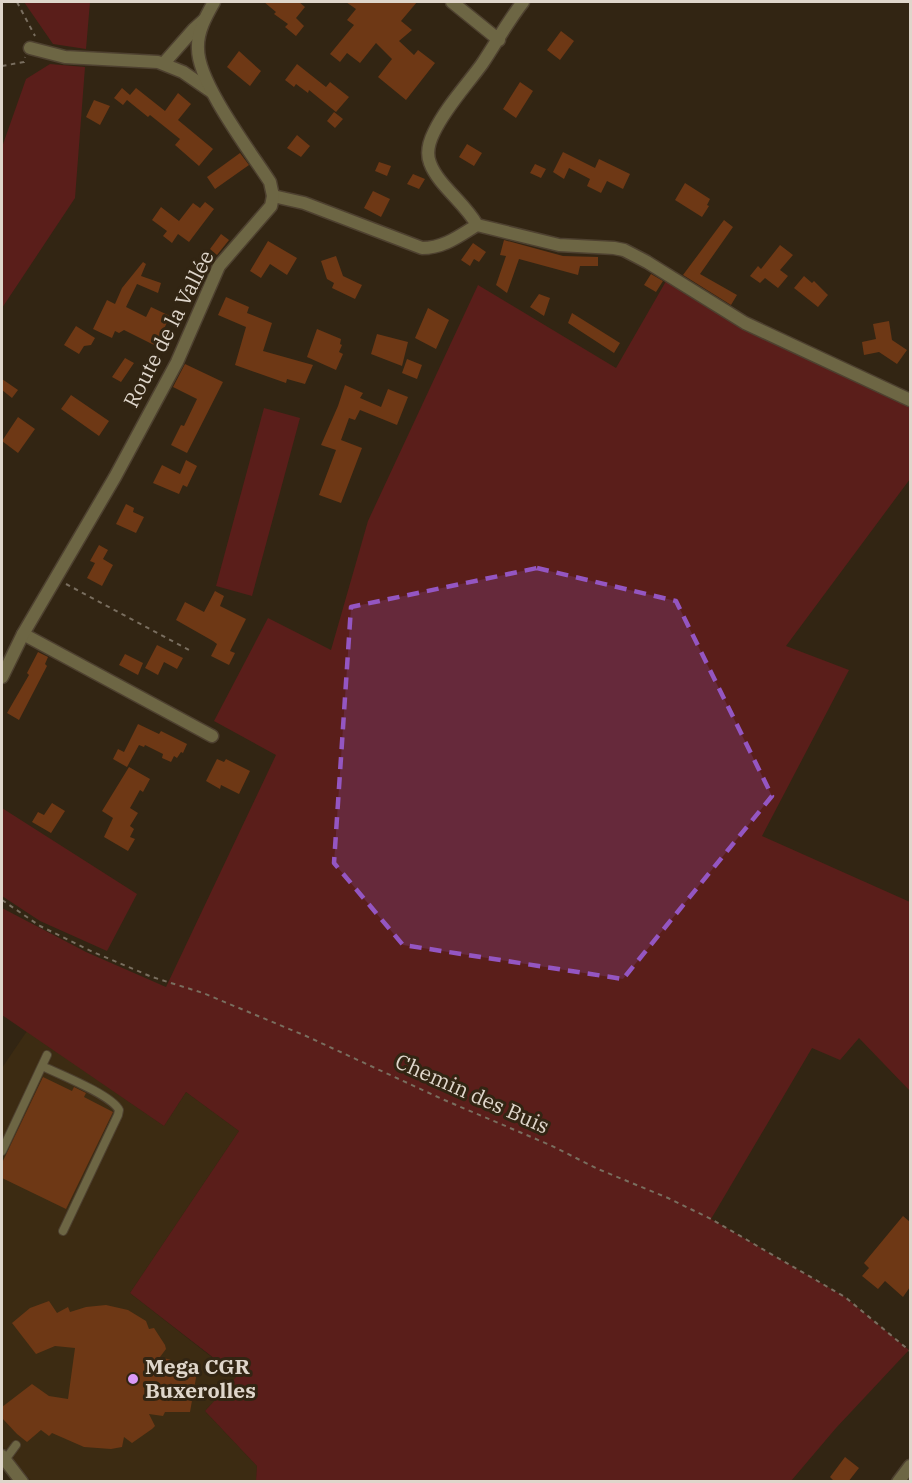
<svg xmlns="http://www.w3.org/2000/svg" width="912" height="1483" viewBox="0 0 912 1483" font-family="'IBM Plex Serif',serif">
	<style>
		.built { fill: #3c2b12 }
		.green { fill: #5a1e1a }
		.building { fill: #6e3815 }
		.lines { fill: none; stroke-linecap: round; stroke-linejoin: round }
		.service-casing { stroke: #4e4130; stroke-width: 10 }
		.minor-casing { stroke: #4e4130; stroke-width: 15 }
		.tertiary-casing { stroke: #4e4130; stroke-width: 15 }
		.path { stroke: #796e5f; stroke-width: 2; stroke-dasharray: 4.5 4.5; stroke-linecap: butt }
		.service { stroke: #6d6644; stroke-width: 8 }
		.minor { stroke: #6d6644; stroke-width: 12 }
		.tertiary { stroke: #6d6644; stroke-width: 12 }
		.marked { fill: #9456c2; fill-opacity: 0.2; stroke: #9456c2; stroke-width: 4.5; stroke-dasharray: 12 8; stroke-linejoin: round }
		.poi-dot { fill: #da9af7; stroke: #322513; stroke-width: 2 }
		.labels { text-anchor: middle; stroke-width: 6; stroke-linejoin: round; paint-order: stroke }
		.street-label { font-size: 21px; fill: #dfd6cb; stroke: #322513 }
		.poi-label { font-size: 21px; font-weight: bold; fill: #dfd6cb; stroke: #322513; text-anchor: start }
	</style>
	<rect width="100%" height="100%" fill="#322513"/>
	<path class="built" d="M 27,1031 L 164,1126 L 186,1092 L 239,1131 L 130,1293 L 237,1377 L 205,1411 L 257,1466 L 256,1481 L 31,1481 L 2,1446 L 2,1114 L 3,1111 L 2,1109 L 2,1068 Z"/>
	<path class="green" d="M 24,2 L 90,2 L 86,49 L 53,44 Z
		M 50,64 L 85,67 L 75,198 L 2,308 L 2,147 L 26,79 Z
		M 669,276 L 745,323 L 910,400 L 910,479 L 786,646 L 849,670 L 762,836 L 910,902 L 910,1091 L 859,1038 L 840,1060 L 812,1048 L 711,1219 L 845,1297 L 909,1350 L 836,1428 L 791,1481 L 256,1481 L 257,1466 L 205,1411 L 237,1376 L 130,1293 L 239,1131 L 186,1092 L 164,1126 L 2,1015 L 2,908 L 86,952 L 166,987 L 276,755 L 214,721 L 268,618 L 331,650 L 368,521 L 478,285 L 616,368 Z
		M 264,408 L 300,418 L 252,596 L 216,586 Z
		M 2,808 L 137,894 L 107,951 L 40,921 L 2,896 Z"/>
	<path class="building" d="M 264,2 L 299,2 L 305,7 L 296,18 L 304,26 L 296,36 L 285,27 L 288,24 L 274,14 L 276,12 Z
		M 346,2 L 417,2 L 401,21 L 412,30 L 399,41 L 414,55 L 418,50 L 435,63 L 406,100 L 378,77 L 392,59 L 376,43 L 360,63 L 347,53 L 340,62 L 330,54 L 354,25 L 347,20 L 356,9 Z
		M 561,31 L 574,41 L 560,60 L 547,50 Z
		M 239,51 L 261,71 L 250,86 L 227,67 Z
		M 297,64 L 326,87 L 330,82 L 349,97 L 336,112 L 309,90 L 308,93 L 296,84 L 294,87 L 285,80 Z
		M 520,82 L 533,91 L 516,118 L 503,109 Z
		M 122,88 L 130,95 L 136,88 L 165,111 L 178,93 L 191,104 L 178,120 L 213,149 L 199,166 L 175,145 L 180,139 L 150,115 L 148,117 L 127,100 L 123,105 L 114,98 Z
		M 94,100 L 110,106 L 100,125 L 86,117 Z
		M 334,112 L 343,119 L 335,128 L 327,121 Z
		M 297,135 L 310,146 L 301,157 L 287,148 Z
		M 467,144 L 482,153 L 474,166 L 459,157 Z
		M 563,152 L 595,168 L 599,159 L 630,174 L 623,189 L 607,181 L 601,193 L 587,186 L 590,179 L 569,168 L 564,179 L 553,172 Z
		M 240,153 L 249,165 L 215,189 L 207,177 Z
		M 379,162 L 391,166 L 387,176 L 375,171 Z
		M 535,164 L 546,169 L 541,178 L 530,173 Z
		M 413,174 L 425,179 L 419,189 L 407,184 Z
		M 685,183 L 710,199 L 707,205 L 709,206 L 702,217 L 675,200 Z
		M 373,191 L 390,199 L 381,217 L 364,208 Z
		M 205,202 L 214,209 L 189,242 L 178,234 L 172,243 L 163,236 L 167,231 L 152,220 L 161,207 L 179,221 L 193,203 L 200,208 Z
		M 724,220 L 733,227 L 700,274 L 737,295 L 731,305 L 683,275 Z
		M 221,234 L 229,240 L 217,255 L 210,249 Z
		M 504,240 L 563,256 L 598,257 L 598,266 L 580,266 L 578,275 L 519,259 L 507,293 L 496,285 L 506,256 L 500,255 Z
		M 268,241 L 297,258 L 287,275 L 270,264 L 261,278 L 250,271 Z
		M 473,243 L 486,252 L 479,262 L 474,259 L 470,266 L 461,260 Z
		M 780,245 L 793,255 L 780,270 L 788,276 L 778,288 L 765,278 L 760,283 L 750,276 L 758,266 L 761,269 Z
		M 336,256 L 343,276 L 362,285 L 355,299 L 332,288 L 334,283 L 327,279 L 321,261 Z
		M 143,262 L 146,264 L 141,276 L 161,283 L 158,293 L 137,284 L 126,307 L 146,317 L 151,307 L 170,316 L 156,346 L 124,330 L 119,333 L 115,331 L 112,338 L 93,329 L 107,300 L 115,304 L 122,288 Z
		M 651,274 L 663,281 L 656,292 L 644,285 Z
		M 804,276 L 812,283 L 814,281 L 828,295 L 818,307 L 794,288 Z
		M 539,294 L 550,298 L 544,316 L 530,307 Z
		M 226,297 L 249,307 L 247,313 L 272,323 L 263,351 L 313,365 L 305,384 L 287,379 L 286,383 L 235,365 L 246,327 L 218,315 Z
		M 428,308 L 449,320 L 436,349 L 415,338 Z
		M 572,313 L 620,343 L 614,353 L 568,323 Z
		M 889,321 L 892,340 L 907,350 L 897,364 L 879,352 L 864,355 L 862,342 L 876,339 L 873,324 Z
		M 76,326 L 95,338 L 91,345 L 84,346 L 79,354 L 64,345 Z
		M 317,329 L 341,339 L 340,344 L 342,345 L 339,352 L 343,354 L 336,370 L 307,357 Z
		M 377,334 L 408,342 L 402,366 L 371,354 Z
		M 125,358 L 134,363 L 121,382 L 112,377 Z
		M 407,359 L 422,365 L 417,379 L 402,373 Z
		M 185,364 L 223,382 L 187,453 L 171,445 L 181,425 L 184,426 L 197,399 L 173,387 Z
		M 2,379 L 18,390 L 12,398 L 2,390 Z
		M 345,385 L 363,393 L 360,398 L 381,407 L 388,389 L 408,397 L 397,425 L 360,410 L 355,420 L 349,418 L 341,440 L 362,448 L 341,503 L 319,495 L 336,450 L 321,445 L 338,406 Z
		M 71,395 L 109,421 L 99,436 L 61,409 Z
		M 18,417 L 35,429 L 18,453 L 2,441 Z
		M 186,460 L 197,466 L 187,487 L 183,485 L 179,494 L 153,483 L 162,465 L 180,474 Z
		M 126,504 L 134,508 L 133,512 L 144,517 L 136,533 L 116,524 Z
		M 99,545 L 108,550 L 103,559 L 113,565 L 102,586 L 87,578 L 95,563 L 90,561 Z
		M 215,591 L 224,596 L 220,606 L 246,619 L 230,651 L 235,653 L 229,665 L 211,656 L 217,644 L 213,641 L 176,620 L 185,602 L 204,612 Z
		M 157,645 L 183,658 L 177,669 L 164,662 L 158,675 L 145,668 Z
		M 38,652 L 48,657 L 45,664 L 47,666 L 19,720 L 7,713 L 29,675 L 27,673 Z
		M 125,654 L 143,663 L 138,675 L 119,665 Z
		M 138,724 L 159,734 L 161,731 L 187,744 L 183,753 L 181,752 L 177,758 L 174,756 L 171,762 L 162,758 L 163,754 L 145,745 L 144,747 L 139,745 L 127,767 L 113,759 L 118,749 L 124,752 Z
		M 217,759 L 224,762 L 226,759 L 250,771 L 239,794 L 221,785 L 220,789 L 206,781 Z
		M 129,767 L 150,779 L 143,792 L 140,790 L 130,808 L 138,813 L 130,826 L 134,829 L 130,837 L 135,839 L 128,851 L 104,837 L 113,818 L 102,811 Z
		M 52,803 L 65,811 L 51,833 L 32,822 L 38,812 L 44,815 Z
		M 43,1077 L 72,1091 L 74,1087 L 86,1093 L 84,1097 L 113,1112 L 66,1209 L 2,1178 L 2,1163 Z
		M 903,1216 L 910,1222 L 910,1287 L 903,1297 L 885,1281 L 878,1289 L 862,1276 L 869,1268 L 864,1263 Z
		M 49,1301 L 57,1313 L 68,1307 L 70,1312 L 86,1307 L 106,1305 L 128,1310 L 146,1321 L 149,1329 L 154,1328 L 165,1345 L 166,1349 L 160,1357 L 171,1360 L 172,1364 L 197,1372 L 190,1412 L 165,1412 L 163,1416 L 149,1414 L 155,1426 L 152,1429 L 132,1443 L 124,1437 L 122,1447 L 111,1449 L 84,1447 L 52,1433 L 49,1436 L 41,1430 L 27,1442 L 17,1434 L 2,1418 L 2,1407 L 32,1384 L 49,1396 L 68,1399 L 75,1348 L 55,1346 L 36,1354 L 12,1323 L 30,1308 Z
		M 845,1457 L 859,1468 L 848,1482 L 835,1482 L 830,1477 Z"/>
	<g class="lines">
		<g class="service-casing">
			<path id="service" d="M 42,1066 C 59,1074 112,1095 119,1110 L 118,1115 L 63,1231
				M 2,1151 L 47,1055
				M 5,1460 L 16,1445"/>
		</g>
		<g class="minor-casing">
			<path id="minor" d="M 452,2 L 499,40
				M 30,48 L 65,57 L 158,62 L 183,72 L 212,92
				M 164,63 L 194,29 L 204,20
				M 273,196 L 304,203 L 422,248 C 444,248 459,236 477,225 L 559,245 L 614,248 L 624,250 L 647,262 L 745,323 L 910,400
				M 477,225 C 465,203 438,185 430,163 C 426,153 429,142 434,132 C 446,107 466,86 482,64 C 496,43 508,21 523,2
				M 23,634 L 212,736
				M 2,1456 L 22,1482
				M 898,1482 L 910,1466"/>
		</g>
		<g class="tertiary-casing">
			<path id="tertiary" d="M 2,677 L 23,634 L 115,477 L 177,362 L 219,266 L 271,206 L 273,196 L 270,182 C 250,151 198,83 198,49 C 197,32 206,16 214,2"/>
		</g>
		<path class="path" d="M 17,2 L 35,36
			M 2,66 L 24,62 L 25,57
			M 66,584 L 189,650
			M 2,900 L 40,926 L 93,952 L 152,977 L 203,993 L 306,1036 L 442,1099 L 550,1145 L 598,1169 L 668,1198 L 711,1219 L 845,1297 L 910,1351"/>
		<use href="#service" class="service"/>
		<use href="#minor" class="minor"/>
		<use href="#tertiary" class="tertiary"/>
	</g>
	<path class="marked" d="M 537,568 L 676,601 L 772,796 L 623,979 L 403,945 L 334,863 L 351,607 Z"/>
	<circle class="poi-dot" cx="133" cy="1379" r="6"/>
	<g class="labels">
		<g class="street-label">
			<text transform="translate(169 329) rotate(-63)" y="7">Route de la Vallée</text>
			<text transform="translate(472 1094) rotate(24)" y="7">Chemin des Buis</text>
		</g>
		<g class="poi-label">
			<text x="145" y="1374">Mega CGR<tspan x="145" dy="24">Buxerolles</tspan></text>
		</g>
	</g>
	<rect width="912" height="1483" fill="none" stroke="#dfd6cb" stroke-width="6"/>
</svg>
